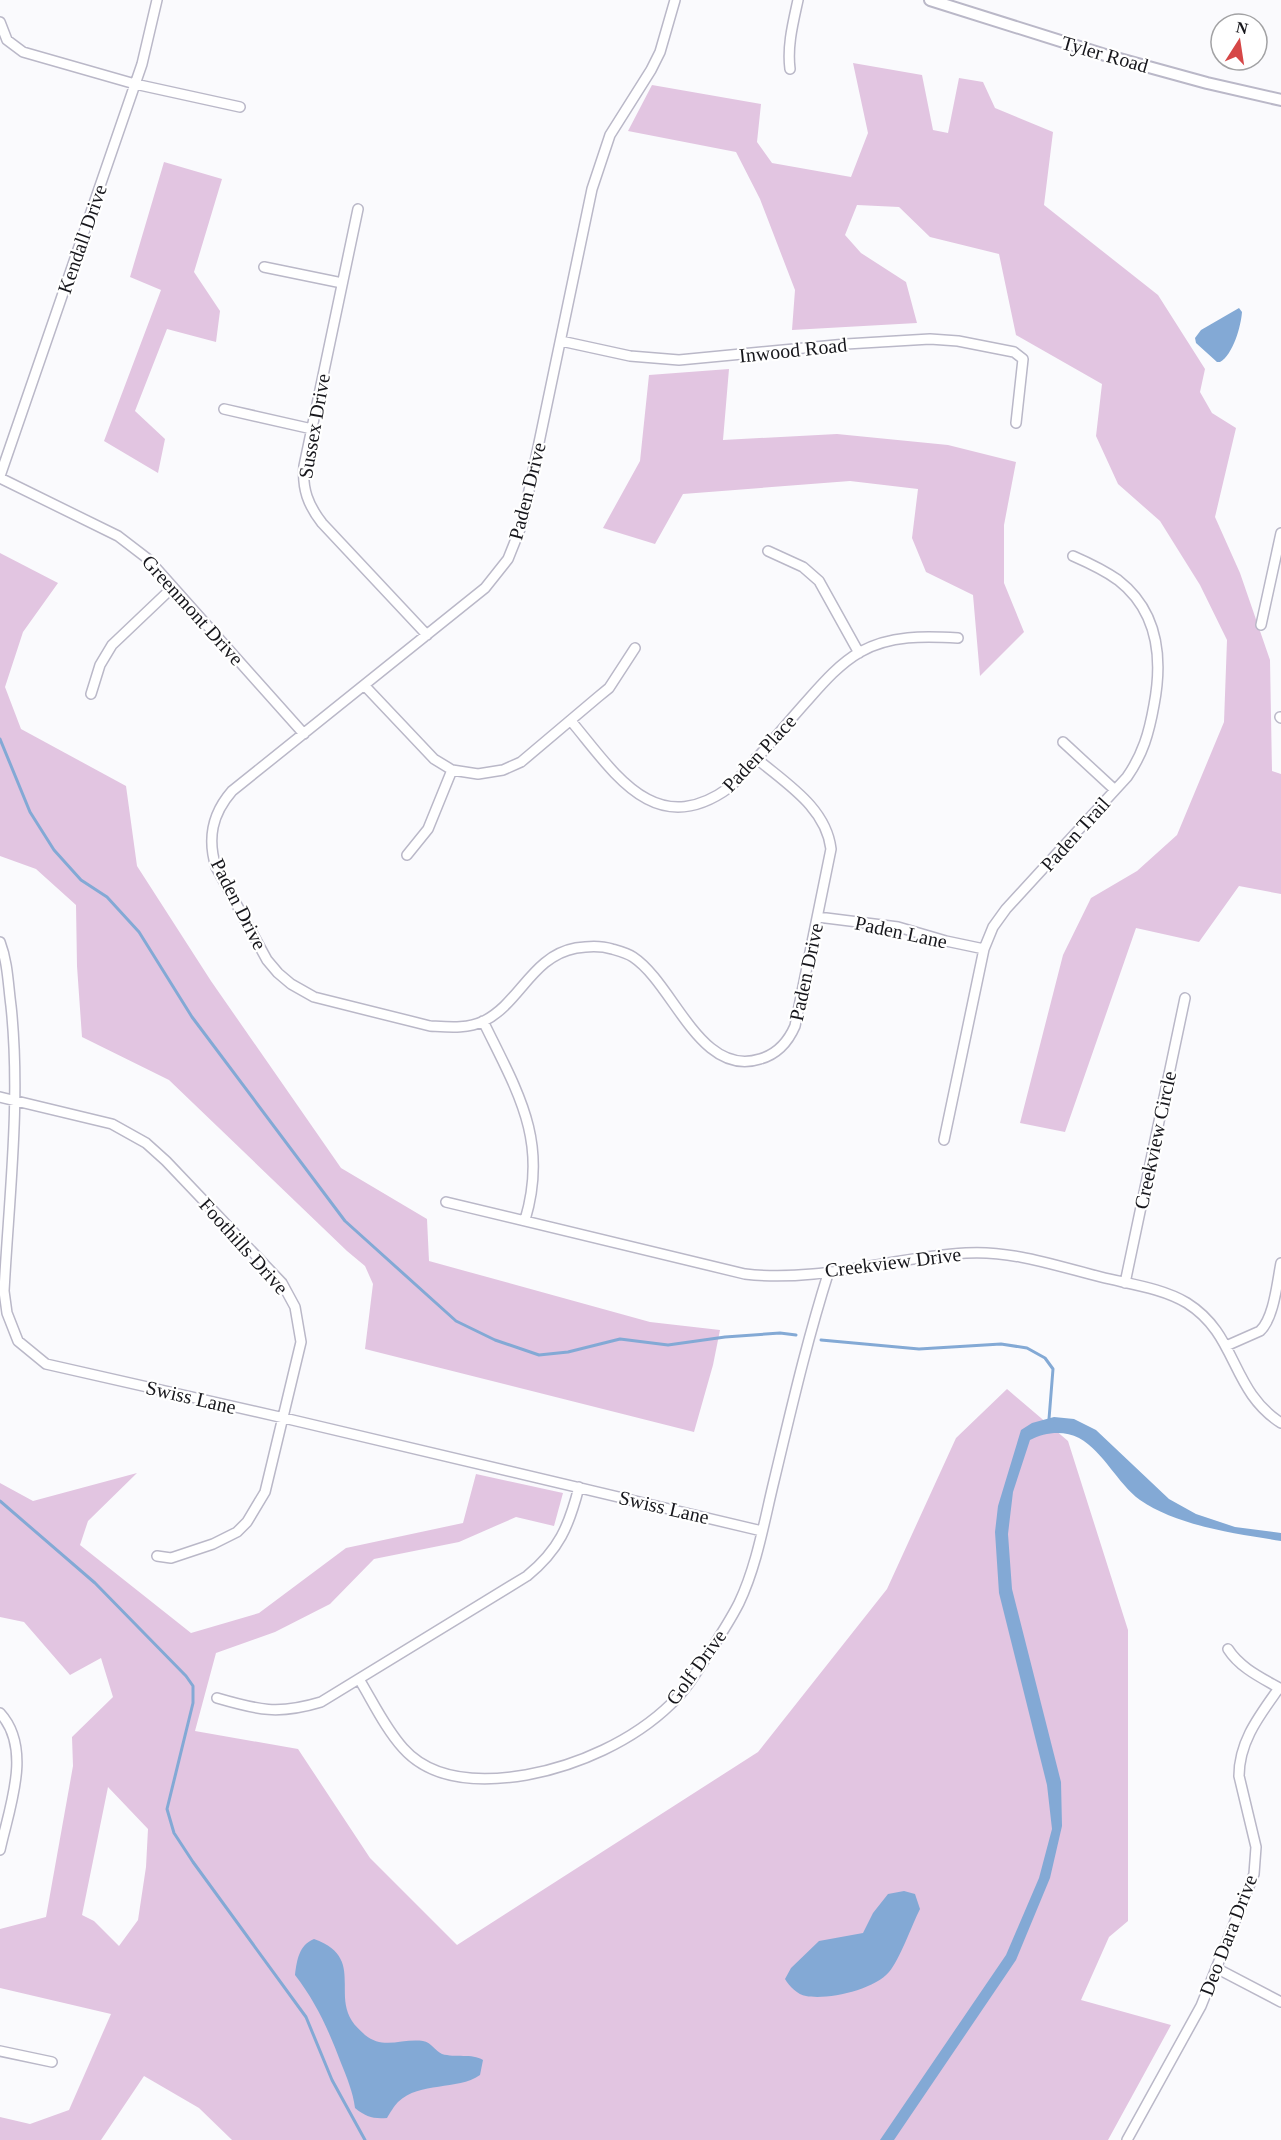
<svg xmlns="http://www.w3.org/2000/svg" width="1281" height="2140" viewBox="0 0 1281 2140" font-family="Georgia,serif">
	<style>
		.green { fill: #e2c5e1; fill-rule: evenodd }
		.water { fill: #83a9d5 }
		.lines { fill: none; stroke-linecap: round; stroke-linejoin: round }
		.stream { stroke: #83a9d5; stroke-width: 3 }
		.minor-casing { stroke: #bab8c8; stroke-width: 12 }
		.tertiary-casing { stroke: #bab8c8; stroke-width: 14 }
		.minor { stroke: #fff; stroke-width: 9 }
		.tertiary { stroke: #fff; stroke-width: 10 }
		.labels { text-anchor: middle; stroke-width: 4.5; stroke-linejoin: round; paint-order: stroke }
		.street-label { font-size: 20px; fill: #17171c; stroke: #fff }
	</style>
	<rect width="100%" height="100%" fill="#fafafd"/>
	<path class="green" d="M 853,63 L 922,75 L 933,130 L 948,133 L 959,78 L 983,82 L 995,108 L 1053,132 L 1044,205 L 1158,295 L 1205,369 L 1200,392 L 1212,413 L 1236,428 L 1215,517 L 1240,573 L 1270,660 L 1272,771 L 1281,774 L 1281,894 L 1239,886 L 1199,942 L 1136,928 L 1065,1132 L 1020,1123 L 1063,955 L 1091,898 L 1137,871 L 1177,835 L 1224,722 L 1227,640 L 1200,585 L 1160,521 L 1118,484 L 1096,436 L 1102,384 L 1016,335 L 999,254 L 930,237 L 899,207 L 857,205 L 845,235 L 861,253 L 906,282 L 917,323 L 792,330 L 795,290 L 760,199 L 736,152 L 628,131 L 652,85 L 761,104 L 757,142 L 772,163 L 851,177 L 868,133 Z
		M 164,162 L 222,179 L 194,272 L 220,311 L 216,342 L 167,329 L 135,411 L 165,439 L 158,473 L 104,441 L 161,290 L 130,277 Z
		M 729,369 L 723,440 L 837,434 L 948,445 L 1016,462 L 1004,525 L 1004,583 L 1024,632 L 980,676 L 973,595 L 926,572 L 912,538 L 918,489 L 850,481 L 683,494 L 655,544 L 603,528 L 640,461 L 649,375 Z
		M 0,553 L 58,583 L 23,632 L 5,687 L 21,729 L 126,786 L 137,866 L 211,981 L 341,1168 L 427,1219 L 429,1261 L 650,1322 L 720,1330 L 713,1365 L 694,1432 L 365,1349 L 373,1284 L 365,1266 L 347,1251 L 169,1080 L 82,1037 L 77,966 L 76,905 L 36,869 L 0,856 Z
		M 1007,1389 L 1068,1441 L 1128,1630 L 1128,1921 L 1109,1937 L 1081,2000 L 1171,2025 L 1108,2140 L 232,2140 L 199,2108 L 144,2076 L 101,2140 L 0,2140 L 0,2117 L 30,2124 L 69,2110 L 111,2014 L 0,1988 L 0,1929 L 46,1917 L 73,1766 L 72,1737 L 113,1697 L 101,1658 L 70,1675 L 24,1622 L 0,1617 L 0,1483 L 33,1501 L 137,1473 L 88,1521 L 80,1545 L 191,1633 L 259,1613 L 346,1548 L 463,1523 L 476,1474 L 563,1493 L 554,1526 L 516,1517 L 459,1542 L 374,1559 L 330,1604 L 275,1632 L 216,1653 L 195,1731 L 298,1749 L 370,1858 L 457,1945 L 758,1752 L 887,1589 L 956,1438 ZM 108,1787 L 148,1829 L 146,1867 L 138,1920 L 119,1946 L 94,1921 L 82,1915 Z"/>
	<path class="water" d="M 1239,308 L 1242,312 C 1241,326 1233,355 1220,362 L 1217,362 L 1196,343 L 1195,338 L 1201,330 Z
		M 1054,1417 L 1074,1419 L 1096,1430 L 1169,1499 L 1196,1514 L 1235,1527 L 1281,1533 L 1281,1541 C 1238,1534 1177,1526 1140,1500 C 1117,1483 1104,1452 1079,1438 C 1064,1430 1045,1432 1030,1440 L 1013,1492 L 1008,1534 L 1012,1589 L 1061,1782 L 1062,1826 L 1050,1878 L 1016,1960 L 894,2140 L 880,2140 L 1006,1955 L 1039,1878 L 1052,1829 L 1047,1785 L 999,1593 L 995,1532 L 998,1506 L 1021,1430 L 1032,1423 Z
		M 904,1891 L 915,1894 L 920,1909 C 912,1925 899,1961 889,1972 C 874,1990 828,2000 806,1996 C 798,1995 789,1986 785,1979 L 791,1968 L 819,1941 L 863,1933 L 873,1913 L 888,1894 Z
		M 314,1939 C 364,1957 333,1992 352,2021 C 355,2026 361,2031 365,2035 C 383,2050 403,2038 423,2041 C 431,2042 435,2051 442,2054 C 455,2058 472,2053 483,2060 L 480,2075 C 457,2091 420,2081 398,2102 C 394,2106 390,2113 387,2118 C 373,2119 366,2117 355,2108 C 353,2092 347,2078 341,2063 C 329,2031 316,2002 295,1975 C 297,1960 299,1945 314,1939 Z"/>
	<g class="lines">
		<path class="stream" d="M 0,739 L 30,812 L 54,850 L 81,880 L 107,897 L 139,932 L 192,1017 L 345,1221 L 456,1321 L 495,1340 L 539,1355 L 568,1352 L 620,1339 L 668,1345 L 725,1337 L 780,1333 L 796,1335
			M 821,1340 L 919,1349 L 1001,1344 L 1027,1348 L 1045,1358 L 1053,1369 L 1049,1419
			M 0,1501 L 95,1583 L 186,1676 L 193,1686 L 193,1703 L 167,1809 L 174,1833 L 193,1862 L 306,2017 L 332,2080 L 365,2140"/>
		<g class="minor-casing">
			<path id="minor" d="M 675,0 L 660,52 L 651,70 L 610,135 L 592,189 L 522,524 L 508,559 L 485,588 L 232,791 C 212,814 207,838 216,867 L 267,960 L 278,973 L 291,984 L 314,997 L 430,1026 C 449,1027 467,1029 484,1021 C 520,1003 532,956 576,948 C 588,946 600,945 612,949 C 619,951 627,953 633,957 C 674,984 700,1078 760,1059 C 778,1054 788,1042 795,1026 L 831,849 C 826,807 785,783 756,758
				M 0,22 L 7,40 L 23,52 L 135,84 L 240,107
				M 790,69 C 787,46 793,23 798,0
				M 358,209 L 304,466 C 302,489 308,505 322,523 L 427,635
				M 264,267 L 342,283
				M 561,341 L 630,356 L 679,360 L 846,344 L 930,339 L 958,341 L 1014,352 L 1023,359 L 1016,423
				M 224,409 L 312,429
				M 0,476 L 142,64 L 157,0
				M 0,478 L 118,536 L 148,559 L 304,734
				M 768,551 L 803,567 L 819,581 L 859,653
				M 1261,625 L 1281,533
				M 364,685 L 434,759 L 452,770 L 478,774 L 503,770 L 521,762 L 598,697 L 609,688 L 635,648
				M 91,694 L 100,665 L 112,645 L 173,587
				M 1280,717 L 1281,718
				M 571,721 C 614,772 655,842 730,787 C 757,760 781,730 806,702 C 822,684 839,664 860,652 C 890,635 925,636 958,638
				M 1063,742 L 1115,790
				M 407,855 L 428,829 L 452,770
				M 818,917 L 898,927 L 946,941 L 984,949
				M 0,942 C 8,963 8,984 11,1006 C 21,1100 9,1197 4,1291 L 7,1313 L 18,1341 L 46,1364 L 284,1418 L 762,1531
				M 483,1021 C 517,1091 549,1140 525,1220
				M 0,1097 L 112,1124 L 146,1143 L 166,1161 L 282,1283 L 295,1307 L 301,1342 L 265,1492 L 247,1522 L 237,1532 L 213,1544 L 171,1558 L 157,1556
				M 944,1140 L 984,949 L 993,927 L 1006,909 L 1127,777 C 1143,754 1149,733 1154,705 C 1163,658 1158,611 1118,580 C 1104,570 1089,563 1073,556
				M 446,1202 L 745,1274 C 819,1283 893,1257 966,1253 C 1011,1250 1057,1266 1101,1277 C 1129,1284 1162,1288 1187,1303 C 1238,1335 1230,1390 1281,1423
				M 1125,1283 L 1185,998
				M 1226,1346 L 1260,1331 C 1274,1318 1277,1283 1281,1263
				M 1228,1649 C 1240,1668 1262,1678 1281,1689
				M 359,1679 C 373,1702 385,1728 403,1748 C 433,1782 484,1782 526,1775 C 577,1766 633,1741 671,1704 C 687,1689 699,1668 711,1650 C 721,1634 731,1619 739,1603 C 757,1565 764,1522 774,1481 C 791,1410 807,1340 829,1271
				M 217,1698 C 258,1710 278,1715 321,1702 L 527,1576 C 559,1550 569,1526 579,1487
				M 0,1713 C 33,1749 9,1808 0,1850
				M 1216,1968 L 1281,2002
				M 0,2051 L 52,2062
				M 1127,2140 L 1201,2006 L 1254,1874 L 1256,1847 L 1239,1776 C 1239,1741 1260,1715 1279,1688"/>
		</g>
		<g class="tertiary-casing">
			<path id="tertiary" d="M 930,0 L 1105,55 L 1207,83 L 1281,100"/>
		</g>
		<use href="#minor" class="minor"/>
		<use href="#tertiary" class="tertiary"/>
	</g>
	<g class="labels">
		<g class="street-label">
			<text transform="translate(1105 54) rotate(16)" y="7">Tyler Road</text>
			<text transform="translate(82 239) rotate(-71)" y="7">Kendall Drive</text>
			<text transform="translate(793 350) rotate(-6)" y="7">Inwood Road</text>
			<text transform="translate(314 426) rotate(-80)" y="7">Sussex Drive</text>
			<text transform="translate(527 491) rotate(-76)" y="7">Paden Drive</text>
			<text transform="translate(193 610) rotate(48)" y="7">Greenmont Drive</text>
			<text transform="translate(759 753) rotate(-47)" y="7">Paden Place</text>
			<text transform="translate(1075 834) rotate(-48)" y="7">Paden Trail</text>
			<text transform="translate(239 904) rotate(63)" y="7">Paden Drive</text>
			<text transform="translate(901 932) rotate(12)" y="7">Paden Lane</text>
			<text transform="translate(806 972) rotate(-78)" y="7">Paden Drive</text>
			<text transform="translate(1155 1140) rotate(-78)" y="7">Creekview Circle</text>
			<text transform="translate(244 1246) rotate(48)" y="7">Foothills Drive</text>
			<text transform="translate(893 1262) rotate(-7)" y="7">Creekview Drive</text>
			<text transform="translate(191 1397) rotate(13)" y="7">Swiss Lane</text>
			<text transform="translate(664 1507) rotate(13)" y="7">Swiss Lane</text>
			<text transform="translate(696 1667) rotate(-54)" y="7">Golf Drive</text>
			<text transform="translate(1228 1935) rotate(-69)" y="7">Deo Dara Drive</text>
		</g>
	</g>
	<g transform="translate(1239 42) rotate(12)"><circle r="28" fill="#ffffff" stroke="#a2a2a4" stroke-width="1.5"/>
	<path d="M0-4.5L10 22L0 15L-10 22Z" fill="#d64747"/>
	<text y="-9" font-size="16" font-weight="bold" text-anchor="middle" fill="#17171c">N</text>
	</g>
</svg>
